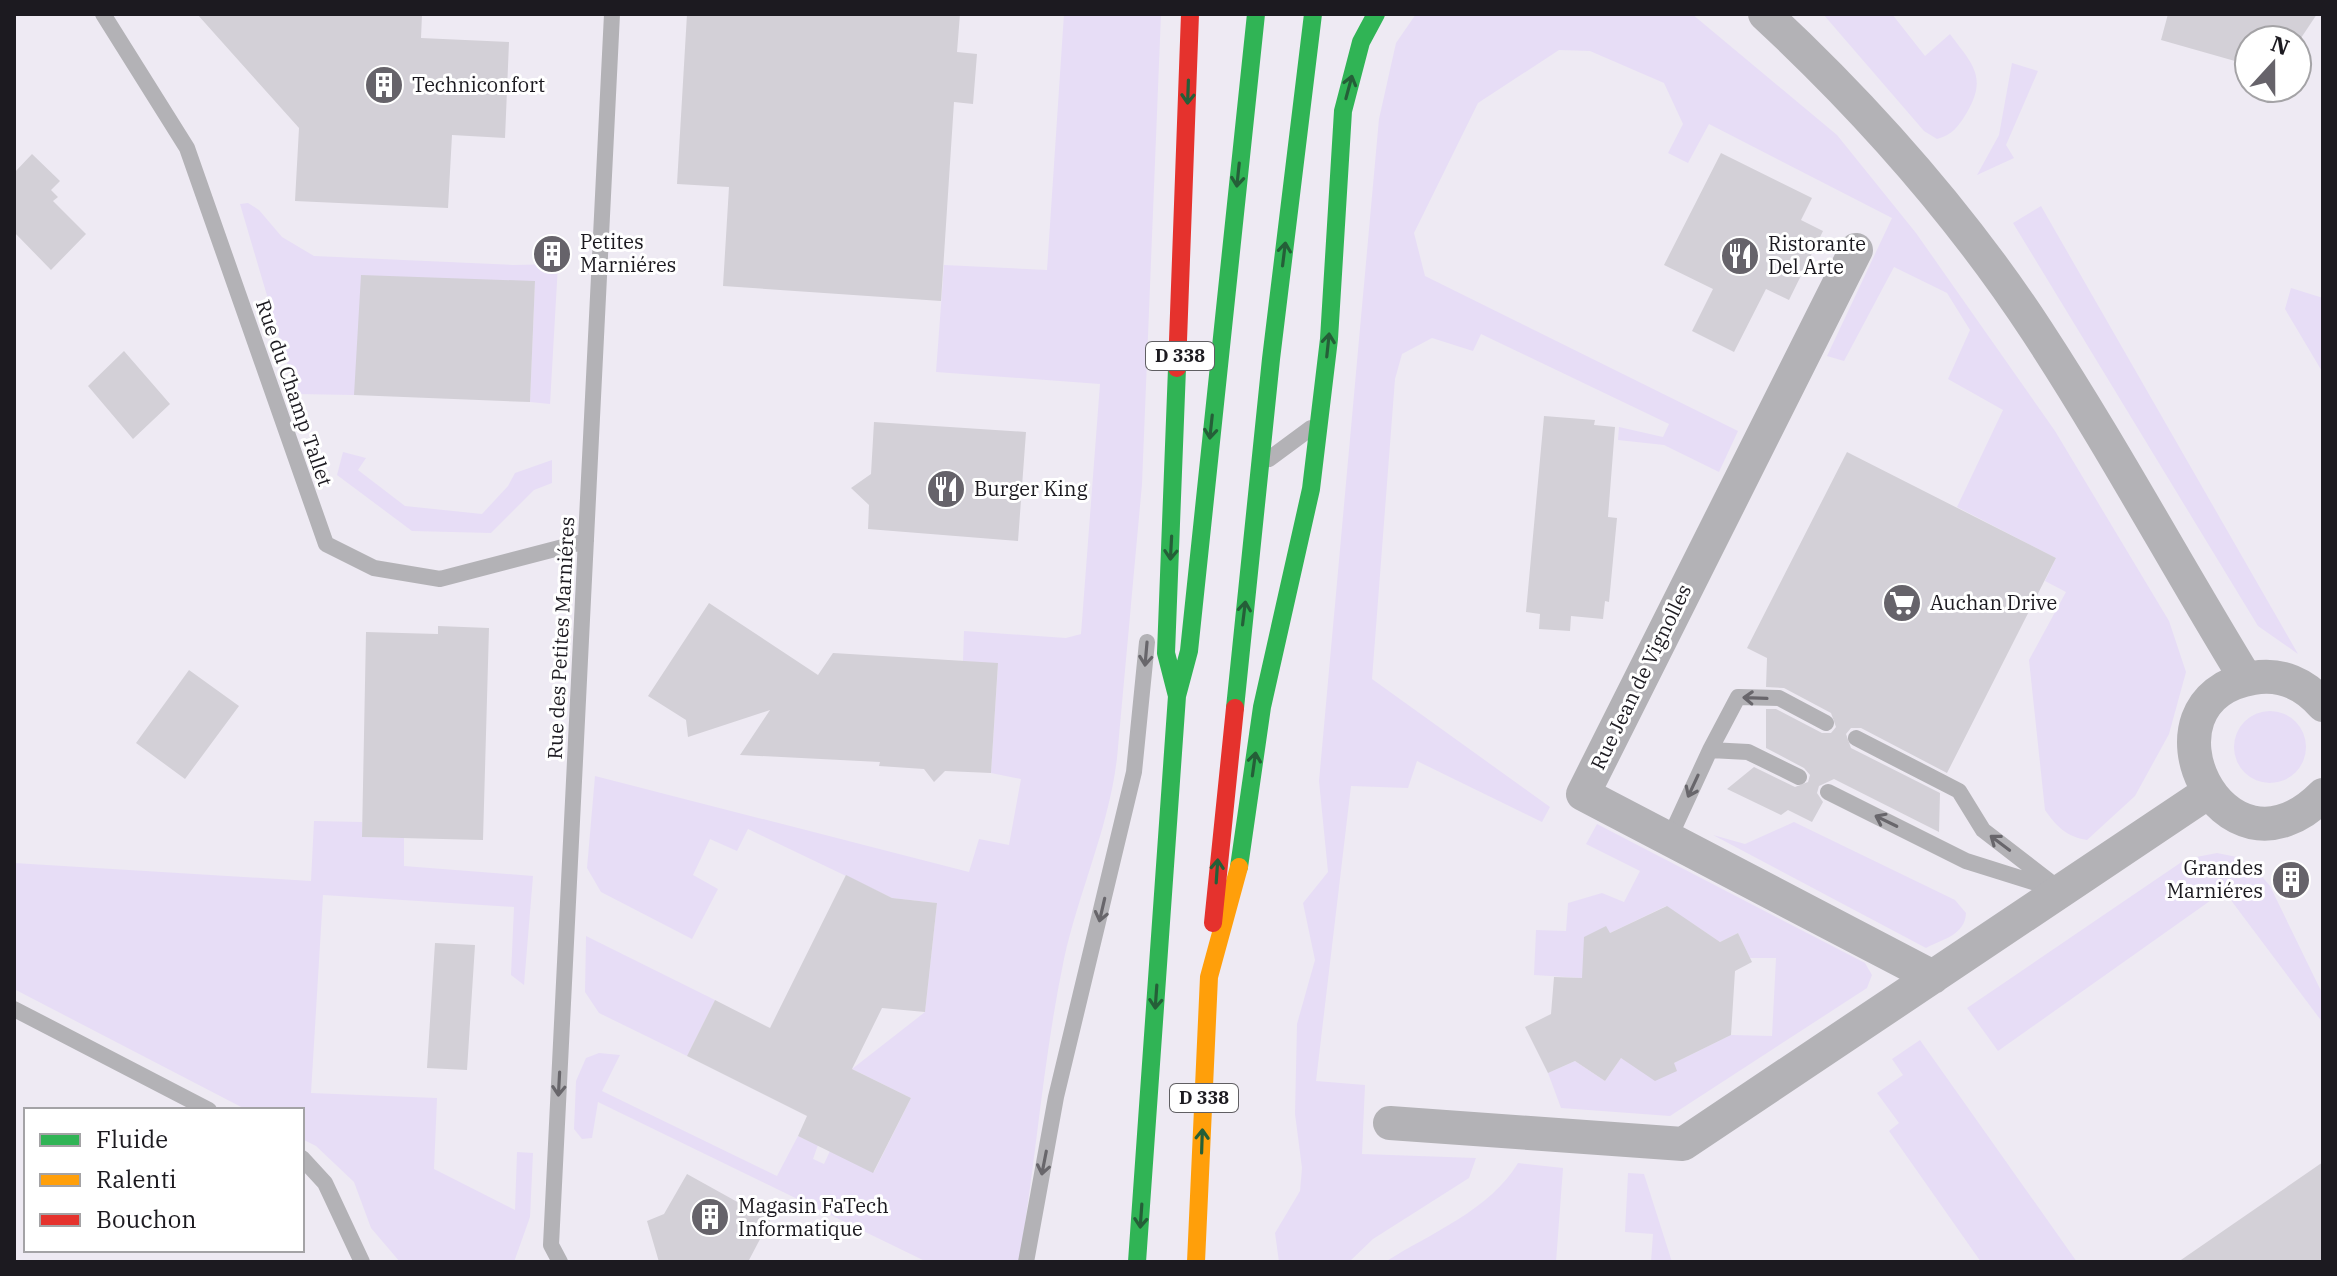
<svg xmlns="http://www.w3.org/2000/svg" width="2337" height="1276" viewBox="0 0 2337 1276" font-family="'IBM Plex Serif',serif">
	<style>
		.green { fill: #e7ddf6 }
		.building { fill: #d3d0d7 }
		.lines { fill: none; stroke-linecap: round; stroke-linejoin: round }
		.lane { stroke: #b3b2b6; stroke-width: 16 }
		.street { stroke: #b3b2b6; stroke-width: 34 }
		.fast { stroke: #30b455; stroke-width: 18 }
		.slow { stroke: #ff9f0a; stroke-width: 18 }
		.jam { stroke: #e5322d; stroke-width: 18 }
		.oneway { stroke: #255f38 }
		.oneway2 { stroke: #68666b }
		.labels { text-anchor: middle; stroke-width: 6; stroke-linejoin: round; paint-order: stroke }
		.shield { fill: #fff; stroke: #605f63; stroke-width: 2 }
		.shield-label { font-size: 18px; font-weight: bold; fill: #1c1a20 }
		.poi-label { font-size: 20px; fill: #1c1a20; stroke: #fff; text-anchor: start }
		.street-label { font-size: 20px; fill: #1c1a20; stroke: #fff }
	</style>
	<rect width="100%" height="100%" fill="#eeeaf3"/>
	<path class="green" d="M 1064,14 L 1161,14 L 1142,484 L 1117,758 C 1109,827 1079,891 1064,959 C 1043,1059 1036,1161 1019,1262 L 927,1262 L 598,1102 L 592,1138 L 582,1139 L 574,1129 L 576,1081 L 586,1058 L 599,1053 L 620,1055 L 602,1091 L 777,1176 L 798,1136 L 818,1145 L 813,1159 L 824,1164 L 830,1151 L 874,1172 L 911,1098 L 852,1069 L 925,1012 L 937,903 L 892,898 L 748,829 L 737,851 L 710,839 L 693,875 L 718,889 L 692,939 L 601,892 L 587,868 L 595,776 L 969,872 L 979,839 L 1009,845 L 1021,779 L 991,773 L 998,664 L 963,661 L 964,631 L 1066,638 L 1081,634 L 1100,384 L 936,372 L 944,265 L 1047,270 Z
		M 1416,14 L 1692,14 L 1837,135 L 1916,233 L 2055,431 L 2169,621 L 2186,672 L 2169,734 L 2135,796 L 2087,840 C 2067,837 2056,826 2045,810 L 2029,660 L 2066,592 L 2045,581 L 2056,558 L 1957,507 L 2003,410 L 1948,379 L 1970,330 L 1947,293 L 1894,267 L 1844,361 L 1827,356 L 1892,218 L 1709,124 L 1688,163 L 1668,153 L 1683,124 L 1664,83 L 1590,51 L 1559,50 L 1478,103 L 1414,233 L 1425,276 L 1738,431 L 1719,472 L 1664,445 L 1618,440 L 1619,427 L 1663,437 L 1669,424 L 1481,334 L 1473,351 L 1432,338 L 1402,354 L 1395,379 L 1372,679 L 1550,807 L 1542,822 L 1417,761 L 1408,788 L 1351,786 L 1316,1081 L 1365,1085 L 1362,1154 L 1476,1158 L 1469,1178 L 1373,1239 L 1349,1262 L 1279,1262 L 1275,1233 L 1300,1191 L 1302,1168 L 1295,1114 L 1297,1024 L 1315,960 L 1303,903 L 1328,872 L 1319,781 L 1379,119 L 1396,43 Z
		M 1823,14 L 1892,14 L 1925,56 L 1950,34 C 1973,65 1988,77 1966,114 C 1958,127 1952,135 1937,139 L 1924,131 Z
		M 2012,63 L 2038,71 L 2006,145 L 2014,158 L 1977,175 L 1999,135 Z
		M 248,203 L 259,210 L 282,237 L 314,256 L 513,265 L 558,264 L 550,404 L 530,402 L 535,281 L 354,395 L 296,394 L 240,204 Z
		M 2041,206 L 2298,654 L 2258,626 L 2013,223 Z
		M 2291,288 L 2323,298 L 2323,373 L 2285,309 Z
		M 343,452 L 366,458 L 358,470 L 405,506 L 482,514 L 508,486 L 515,473 L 552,460 L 552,483 L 534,490 L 491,533 L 412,531 L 337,475 Z
		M2234 747a36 36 0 1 1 72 0a36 36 0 1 1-72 0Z
		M 314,821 L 362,822 L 362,837 L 404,838 L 404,866 L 533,876 L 524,985 L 511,975 L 514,907 L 323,895 L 311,1093 L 437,1098 L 434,1169 L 515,1210 L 517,1152 L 533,1153 L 530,1217 L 514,1262 L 400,1262 L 371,1228 L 354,1182 L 316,1146 L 302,1139 L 302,1110 L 247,1110 L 14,989 L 14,863 L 311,881 Z
		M 1794,822 L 1955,900 L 1966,913 C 1965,935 1943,939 1926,948 L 1713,835 L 1745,844 Z
		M 1597,824 L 1865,963 L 1872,975 L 1867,988 L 1670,1116 L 1561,1108 L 1548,1073 L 1575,1061 L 1605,1081 L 1621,1058 L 1674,1063 L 1731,1035 L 1772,1036 L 1776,958 L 1750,958 L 1738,933 L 1720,942 L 1666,906 L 1610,933 L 1582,978 L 1534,975 L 1536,930 L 1566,931 L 1568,903 L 1602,893 L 1624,902 L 1640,871 L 1586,844 Z
		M 2217,853 L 2237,857 L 2254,867 L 2270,886 L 2323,995 L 2323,1023 L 2224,891 L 1998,1051 L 1967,1008 L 2186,859 Z
		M 586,936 L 715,1000 L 687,1056 L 599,1013 L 585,992 Z
		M 1920,1040 L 2077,1262 L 1981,1262 L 1889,1131 L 1899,1123 L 1877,1093 L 1903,1075 L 1892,1059 Z
		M 1518,1163 L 1563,1168 L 1556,1262 L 1385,1262 C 1431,1233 1490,1210 1518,1163 Z
		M 1628,1173 L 1644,1174 L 1672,1262 L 1651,1262 L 1653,1234 L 1625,1232 Z"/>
	<path class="building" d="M 197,14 L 422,14 L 421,38 L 509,42 L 505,138 L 452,135 L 448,208 L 295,201 L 299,128 Z
		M 687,14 L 960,14 L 957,52 L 977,54 L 973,104 L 954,102 L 941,301 L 723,286 L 729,187 L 677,184 Z
		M 2168,14 L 2317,14 L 2297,44 L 2297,40 L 2249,40 L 2249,65 L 2161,40 Z
		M 1721,153 L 1812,198 L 1801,220 L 1823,231 L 1789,300 L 1766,289 L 1734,352 L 1692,331 L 1713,289 L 1664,265 Z
		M 32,154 L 60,181 L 51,190 L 58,197 L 53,201 L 86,234 L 51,270 L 14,232 L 14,173 Z
		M 361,275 L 535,281 L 530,402 L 354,395 Z
		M 124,351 L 170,404 L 133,439 L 88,386 Z
		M 1544,416 L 1595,420 L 1594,425 L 1615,427 L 1608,517 L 1617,518 L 1609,602 L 1605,601 L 1603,619 L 1571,616 L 1570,631 L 1539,629 L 1540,614 L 1526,612 Z
		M 874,422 L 1026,432 L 1018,541 L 868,529 L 869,505 L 851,488 L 871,474 Z
		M 1847,452 L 2056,558 L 1947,773 L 1861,728 L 1851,728 L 1846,734 L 1851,748 L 1940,793 L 1939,832 L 1834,779 L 1819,786 L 1817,793 L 1823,802 L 1812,822 L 1788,810 L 1781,815 L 1727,789 L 1754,767 L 1795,787 L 1808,782 L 1810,775 L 1804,768 L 1766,748 L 1766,709 L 1776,709 L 1822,733 L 1831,733 L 1836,727 L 1831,713 L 1784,688 L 1766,687 L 1767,658 L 1747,648 Z
		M 709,603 L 818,675 L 833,653 L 998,663 L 991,773 L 945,771 L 934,782 L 924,769 L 879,766 L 880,762 L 740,755 L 770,710 L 688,737 L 686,720 L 648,696 Z
		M 438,626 L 489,628 L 483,840 L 362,837 L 366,632 L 438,634 Z
		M 189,670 L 239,706 L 185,779 L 136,743 Z
		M 846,875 L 892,898 L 937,903 L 925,1012 L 882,1008 L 852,1069 L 911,1098 L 873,1173 L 798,1136 L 807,1116 L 687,1056 L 715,1000 L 770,1028 Z
		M 1667,906 L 1720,942 L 1738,933 L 1752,962 L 1735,971 L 1731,1035 L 1674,1063 L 1677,1071 L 1655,1081 L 1621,1058 L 1605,1081 L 1575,1061 L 1548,1073 L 1525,1027 L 1551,1014 L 1554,977 L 1582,978 L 1584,937 L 1606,926 L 1610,933 Z
		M 435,943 L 475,945 L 467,1070 L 427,1068 Z
		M 2323,1162 L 2323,1262 L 2178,1262 Z
		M 687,1174 L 770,1220 L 748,1262 L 659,1262 L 647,1221 L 664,1214 Z"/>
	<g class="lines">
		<path class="lane" d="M 103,14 L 187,148 L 326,544 L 374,568 L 440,579 L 586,541
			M 1269,459 L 1311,428
			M 1856,738 L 1959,791 L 1983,830 L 2062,891
			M 1710,750 L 1738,697 L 1779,698 L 1826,723
			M 1828,792 L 1966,861 L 2049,887
			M 1669,839 L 1710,750 L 1748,752 L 1799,777
			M 14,1009 L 209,1110
			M 302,1158 L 325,1183 L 362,1262
			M 560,1262 L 551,1245 L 612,14
			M 1026,1262 L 1056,1097 L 1134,772 L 1147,642"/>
		<path class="street" d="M 1765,14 C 1866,108 1961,215 2037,331 C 2111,444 2175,563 2246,679
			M 1856,250 L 1583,794 L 1933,977
			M 2323,705 C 2305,684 2281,673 2253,678 C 2130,699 2222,896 2323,795
			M 1390,1123 L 1683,1144 L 2207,793"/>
		<path class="fast" d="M 1177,696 L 1189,651 L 1256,14
			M 1235,708 L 1271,359 L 1313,14
			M 1239,867 L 1262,707 L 1311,489 L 1329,339 L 1343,111 L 1361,42 L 1376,14
			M 1137,1262 L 1177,696 L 1166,653 L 1177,368"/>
		<path class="slow" d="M 1196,1262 L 1209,977 L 1239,867"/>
		<path class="jam" d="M 1177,368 L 1190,14
			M 1213,923 L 1235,708"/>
	</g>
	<defs><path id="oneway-shaft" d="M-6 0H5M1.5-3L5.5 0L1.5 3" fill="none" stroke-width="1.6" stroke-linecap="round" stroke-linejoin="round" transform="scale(2)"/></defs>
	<g class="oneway">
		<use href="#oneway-shaft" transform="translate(1349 87) rotate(-75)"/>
		<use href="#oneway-shaft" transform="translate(1188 92) rotate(92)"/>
		<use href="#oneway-shaft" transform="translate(1238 175) rotate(96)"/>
		<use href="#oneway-shaft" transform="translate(1284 254) rotate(-83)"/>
		<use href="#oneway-shaft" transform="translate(1328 345) rotate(-84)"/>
		<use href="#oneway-shaft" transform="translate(1211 427) rotate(96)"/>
		<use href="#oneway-shaft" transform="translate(1171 548) rotate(93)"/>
		<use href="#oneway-shaft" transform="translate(1244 613) rotate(-83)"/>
		<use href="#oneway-shaft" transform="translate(1254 764) rotate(-82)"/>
		<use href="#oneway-shaft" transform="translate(1217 871) rotate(-86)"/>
		<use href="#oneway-shaft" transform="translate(1156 997) rotate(94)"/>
		<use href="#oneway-shaft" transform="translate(1202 1141) rotate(-88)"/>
		<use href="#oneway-shaft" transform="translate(1141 1216) rotate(94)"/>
	</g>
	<g class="oneway2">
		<use href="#oneway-shaft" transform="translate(1146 654) rotate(95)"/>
		<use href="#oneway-shaft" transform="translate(1755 698) rotate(-178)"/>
		<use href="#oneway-shaft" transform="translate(1693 786) rotate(115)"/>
		<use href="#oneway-shaft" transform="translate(1886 821) rotate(-154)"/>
		<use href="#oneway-shaft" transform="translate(2000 843) rotate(-143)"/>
		<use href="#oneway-shaft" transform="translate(1102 910) rotate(103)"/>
		<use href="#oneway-shaft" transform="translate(559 1084) rotate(93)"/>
		<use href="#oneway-shaft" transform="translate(1044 1163) rotate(101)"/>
	</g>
	<defs>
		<g id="building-disc" transform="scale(2)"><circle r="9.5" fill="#66636a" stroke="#fff"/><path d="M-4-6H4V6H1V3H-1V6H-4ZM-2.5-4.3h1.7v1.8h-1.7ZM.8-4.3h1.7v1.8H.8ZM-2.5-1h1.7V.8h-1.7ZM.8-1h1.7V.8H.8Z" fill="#fff"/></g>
		<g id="restaurant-disc" transform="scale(2)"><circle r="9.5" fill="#66636a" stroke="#fff"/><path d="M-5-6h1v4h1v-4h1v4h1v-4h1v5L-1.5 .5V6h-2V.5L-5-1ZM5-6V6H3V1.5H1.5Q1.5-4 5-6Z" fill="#fff"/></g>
		<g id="supermarket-disc" transform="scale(2)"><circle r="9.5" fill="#66636a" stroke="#fff"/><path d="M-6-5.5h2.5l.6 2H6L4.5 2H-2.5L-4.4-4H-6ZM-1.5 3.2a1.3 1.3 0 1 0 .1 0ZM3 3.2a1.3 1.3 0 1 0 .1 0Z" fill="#fff"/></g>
	</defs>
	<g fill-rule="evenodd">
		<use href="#building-disc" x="384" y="85"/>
		<use href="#building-disc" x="552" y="254"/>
		<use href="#restaurant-disc" x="1740" y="256"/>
		<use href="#restaurant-disc" x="946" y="489"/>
		<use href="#supermarket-disc" x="1902" y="603"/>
		<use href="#building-disc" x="2291" y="880"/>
		<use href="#building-disc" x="710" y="1217"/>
	</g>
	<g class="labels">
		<g class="shield">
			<rect x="1146" y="342" width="68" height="28" rx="6"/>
			<rect x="1170" y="1084" width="68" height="28" rx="6"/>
		</g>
		<g class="shield-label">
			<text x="1180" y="362">D 338</text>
			<text x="1204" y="1104">D 338</text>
		</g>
		<g class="poi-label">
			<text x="412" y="92">Techniconfort</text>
			<text x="580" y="249">Petites<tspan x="580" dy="23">Marniéres</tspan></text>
			<text x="1768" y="251">Ristorante<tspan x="1768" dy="23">Del Arte</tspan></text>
			<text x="974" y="496">Burger King</text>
			<text x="1930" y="610">Auchan Drive</text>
			<text x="2263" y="875" text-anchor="end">Grandes<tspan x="2263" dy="23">Marniéres</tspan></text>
			<text x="738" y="1213">Magasin FaTech<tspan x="738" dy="23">Informatique</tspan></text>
		</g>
		<g class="street-label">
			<text transform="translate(294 393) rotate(71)" y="7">Rue du Champ Tallet</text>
			<text transform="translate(561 638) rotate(-87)" y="7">Rue des Petites Marniéres</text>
			<text transform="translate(1641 677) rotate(-64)" y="7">Rue Jean de Vignolles</text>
		</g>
	</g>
	<rect width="2337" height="1276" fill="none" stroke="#1c1a20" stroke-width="32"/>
	<rect x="24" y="1108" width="280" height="144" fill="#ffffff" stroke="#a4a3a6" stroke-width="2"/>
	<rect x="40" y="1134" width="40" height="12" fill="#30b455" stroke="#a4a3a6" stroke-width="2"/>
	<text x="96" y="1148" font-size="24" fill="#1c1a20">Fluide</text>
	<rect x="40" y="1174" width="40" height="12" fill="#ff9f0a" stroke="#a4a3a6" stroke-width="2"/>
	<text x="96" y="1188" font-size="24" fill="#1c1a20">Ralenti</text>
	<rect x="40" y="1214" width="40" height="12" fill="#e5322d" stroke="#a4a3a6" stroke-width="2"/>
	<text x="96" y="1228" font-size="24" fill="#1c1a20">Bouchon</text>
	<g transform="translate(2273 64) rotate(21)"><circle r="38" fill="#ffffff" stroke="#a4a3a6" stroke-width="2"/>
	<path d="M0-6L14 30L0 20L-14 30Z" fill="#66636a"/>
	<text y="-12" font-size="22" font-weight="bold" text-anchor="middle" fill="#1c1a20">N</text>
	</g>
</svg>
